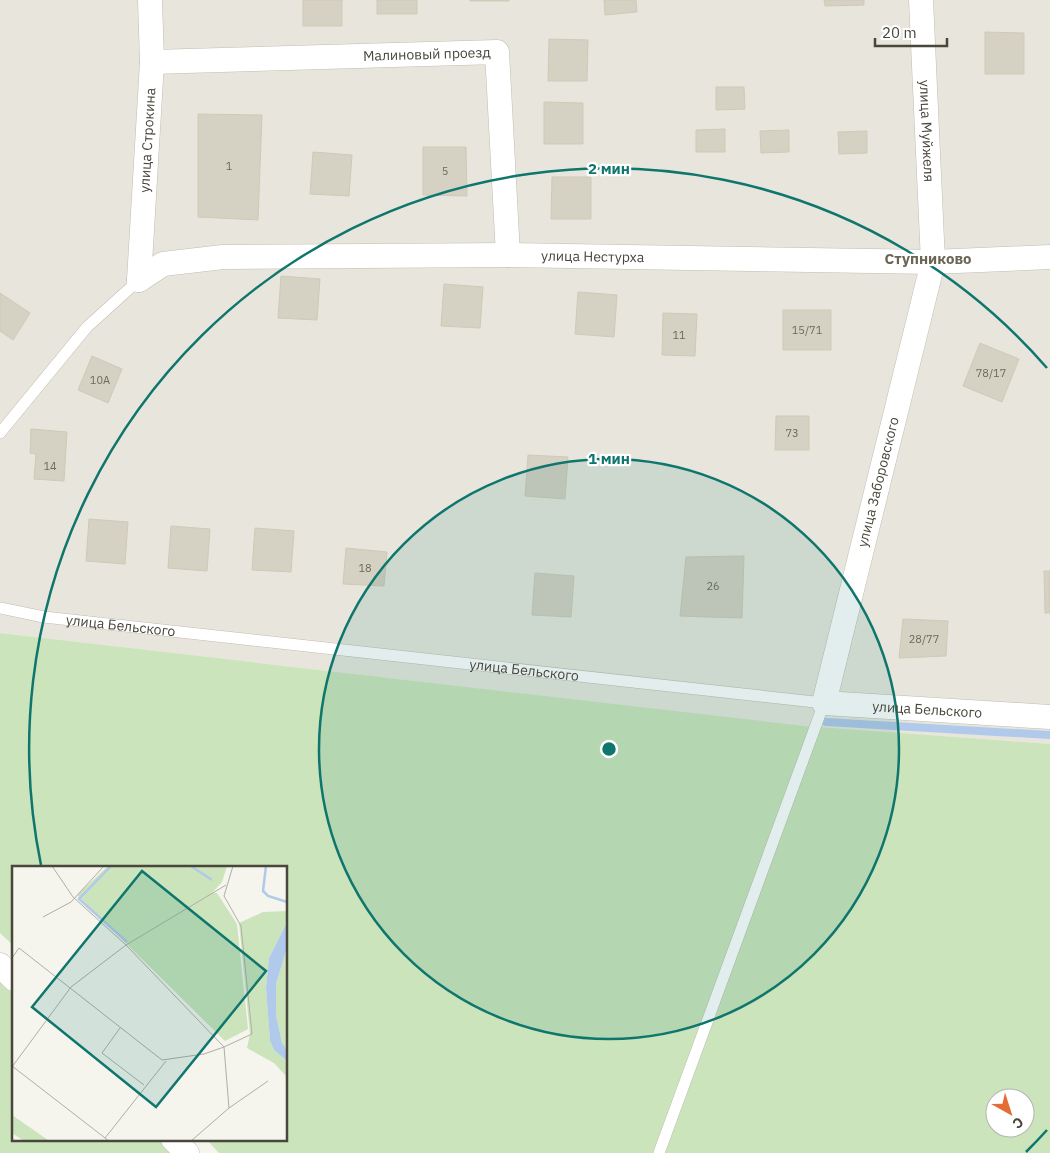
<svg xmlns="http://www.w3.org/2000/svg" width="1050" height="1153" viewBox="0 0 1050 1153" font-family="'IBM Plex Sans',sans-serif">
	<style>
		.residential { fill: #e8e6dc }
		.green { fill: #cbe4bb; fill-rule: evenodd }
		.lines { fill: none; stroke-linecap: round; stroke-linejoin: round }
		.stream { stroke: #b1c9ea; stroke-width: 8 }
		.building { fill: #d5d1c3; stroke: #cfcab7 }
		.lane-casing { stroke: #c0bdb0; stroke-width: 12 }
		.street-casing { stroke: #c0bdb0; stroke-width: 25 }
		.lane { stroke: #fff; stroke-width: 11 }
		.street { stroke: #fff; stroke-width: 24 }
		.ring { fill: none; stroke: #0f766e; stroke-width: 2.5 }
		.labels { text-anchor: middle; stroke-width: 4.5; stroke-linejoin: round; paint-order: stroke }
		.number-label { font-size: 11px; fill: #6c695d }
		.street-label { font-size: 14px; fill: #49463b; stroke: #fff }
		.neighbourhood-label { font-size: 15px; font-weight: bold; fill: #6b6553; stroke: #fff }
		.inset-river { fill: none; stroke: #b1c9ea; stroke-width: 2.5 }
		.inset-road { fill: none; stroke: #b0aea6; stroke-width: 1 }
		.view { fill: #0f766e; fill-opacity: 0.15; stroke: #0f766e; stroke-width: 2.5 }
		.inset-edge { fill: none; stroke: #49463b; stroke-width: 2.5 }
		.centre { fill: #0f766e; stroke: #fff; stroke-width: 2.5 }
		.ring-label { font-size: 15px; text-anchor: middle; font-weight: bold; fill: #0f766e; stroke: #fff; stroke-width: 4.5; stroke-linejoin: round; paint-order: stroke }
	</style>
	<rect width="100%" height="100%" fill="#f5f4ed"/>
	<path class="residential" d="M 0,0 L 1050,0 L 1050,744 L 843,731 L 0,633 Z"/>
	<path class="green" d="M 0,633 L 804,726 L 1050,744 L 1050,1153 L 219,1153 L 206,1139 L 286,1139 L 286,867 L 14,867 L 14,946 L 0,933 ZM 995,1098 L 1025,1098 L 1025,1128 L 995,1128 Z
		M 0,965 L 14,979 L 14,1139 L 179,1139 L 193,1153 L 0,1153 Z"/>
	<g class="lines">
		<path class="stream" d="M 826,722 L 1050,735"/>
	</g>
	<path class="building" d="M 303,0 L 342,0 L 342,26 L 303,26 Z
		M 377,0 L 417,0 L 417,14 L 377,14 Z
		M 470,0 L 509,0 L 509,1 L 470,1 Z
		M 604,0 L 636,0 L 637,12 L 605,15 Z
		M 824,0 L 864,0 L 864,5 L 825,6 Z
		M 985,32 L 1024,33 L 1024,74 L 985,74 Z
		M 549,39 L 588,40 L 587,81 L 548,81 Z
		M 716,87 L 744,87 L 745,109 L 716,110 Z
		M 544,102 L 583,103 L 583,144 L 544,144 Z
		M 198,114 L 262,115 L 258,220 L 198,217 Z
		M 725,129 L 725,152 L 696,152 L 696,130 Z
		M 789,130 L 789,152 L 761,153 L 760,131 Z
		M 867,131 L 867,153 L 839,154 L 838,132 Z
		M 423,147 L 466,147 L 467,196 L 423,195 Z
		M 313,152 L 352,155 L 349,196 L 310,194 Z
		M 552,177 L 591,177 L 591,219 L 551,219 Z
		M 281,276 L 320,279 L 317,320 L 278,318 Z
		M 444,284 L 483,287 L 480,328 L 441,326 Z
		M 578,292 L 617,295 L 614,337 L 575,334 Z
		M 0,293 L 30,313 L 13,340 L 0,331 Z
		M 783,310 L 831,310 L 831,350 L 783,350 Z
		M 663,313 L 697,314 L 695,356 L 662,355 Z
		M 980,343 L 1019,359 L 1002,402 L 963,386 Z
		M 92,356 L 122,369 L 108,403 L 78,390 Z
		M 776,416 L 809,416 L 809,450 L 775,450 Z
		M 31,429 L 67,432 L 64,481 L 34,479 L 36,454 L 30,453 Z
		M 528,455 L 568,457 L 565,499 L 525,496 Z
		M 89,519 L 128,522 L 125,564 L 86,561 Z
		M 171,526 L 210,529 L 207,571 L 168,568 Z
		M 255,528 L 294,531 L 291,572 L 252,570 Z
		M 346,548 L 387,552 L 384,586 L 343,584 Z
		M 744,556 L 742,618 L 680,616 L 686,557 Z
		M 1044,571 L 1050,571 L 1050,613 L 1045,613 Z
		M 535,573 L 574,576 L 571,617 L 532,615 Z
		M 903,619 L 948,621 L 946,656 L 899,658 Z"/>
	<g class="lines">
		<g class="lane-casing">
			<g id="lane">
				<path d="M 0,433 L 87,327 L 139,280"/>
				<path id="s1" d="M 0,608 L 44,617 L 824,703 L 659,1153"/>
			</g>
		</g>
		<g class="street-casing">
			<g id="street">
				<path id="s2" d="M 921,0 L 933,262 L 824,703 L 1050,717"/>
				<path id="s3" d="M 152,62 L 497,52 L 508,255"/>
				<path id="s4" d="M 139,280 L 163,264 L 223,257 L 508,255 L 933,262 L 1050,257"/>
				<path id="s5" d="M 139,280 L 152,62 L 150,0"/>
				<path d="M 0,965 L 14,979"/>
				<path d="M 173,1139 L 187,1153"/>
			</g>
		</g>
		<use href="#lane" class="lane"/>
		<use href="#street" class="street"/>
	</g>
	<circle cx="609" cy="749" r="290" fill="#0f766e" fill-opacity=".12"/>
	<g class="ring">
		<circle cx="609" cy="749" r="290"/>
		<path d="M1047 1130A580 580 0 0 1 1026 1152M41 865A580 580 0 0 1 1047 368"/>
	</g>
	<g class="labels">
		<g class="number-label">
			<text x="229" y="170">1</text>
			<text x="445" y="175">5</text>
			<text x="807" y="334">15/71</text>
			<text x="679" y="339">11</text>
			<text x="991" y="377">78/17</text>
			<text x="100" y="384">10А</text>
			<text x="792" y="437">73</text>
			<text x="50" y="470">14</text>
			<text x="365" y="572">18</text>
			<text x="713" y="590">26</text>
			<text x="924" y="643">28/77</text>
		</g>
		<g class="street-label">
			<text dy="5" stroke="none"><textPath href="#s3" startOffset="275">Малиновый проезд</textPath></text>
			<text dy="5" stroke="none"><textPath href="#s2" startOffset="131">улица Муйжеля</textPath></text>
			<text dy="5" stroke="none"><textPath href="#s5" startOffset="140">улица Строкина</textPath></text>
			<text dy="5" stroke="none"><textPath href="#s4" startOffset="459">улица Нестурха</textPath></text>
			<text transform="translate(878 482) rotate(-76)" y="5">улица Заборовского</text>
			<text dy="5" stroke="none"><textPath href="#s1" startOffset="122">улица Бельского</textPath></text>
			<text dy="5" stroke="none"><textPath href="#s1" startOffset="528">улица Бельского</textPath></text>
			<text dy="5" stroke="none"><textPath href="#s2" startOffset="820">улица Бельского</textPath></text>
		</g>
		<g class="neighbourhood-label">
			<text x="928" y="264">Ступниково</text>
		</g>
	</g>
	<g transform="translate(12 866)">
		<rect width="275" height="275" fill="#f5f4ed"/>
		<path d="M 96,0 L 215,0 L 210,16 L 200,27 L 205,27 L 225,58 L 236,163 L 213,175 L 65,29 ZM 275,45 L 275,56 L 257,92 L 254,122 L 258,175 L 262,184 L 275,195 L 275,211 L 262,197 L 235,182 L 238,168 L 227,57 L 251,46 ZM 275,82 L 275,184 L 270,177 L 264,149 L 264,118 ZM 0,249 L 36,274 L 38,275 L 12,275 L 0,267 Z" fill="#cbe4bb"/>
		<path d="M 275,56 L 275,82 L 264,118 L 264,149 L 270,177 L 275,184 L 275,195 L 262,184 L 258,175 L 254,122 L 257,92 Z" fill="#b1c9ea"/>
		<path class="inset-river" d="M 99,0 L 67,33 L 115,76M 179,0 L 200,14M 254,0 L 251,25 L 256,30 L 275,36"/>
		<path class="inset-road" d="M 40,0 L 61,31 L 114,79 L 212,181M 31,51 L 59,36 L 92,0M 0,92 L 7,82 L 150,194 L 192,188 L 212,181 L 240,168 L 229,60 L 212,30 L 221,0M 108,162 L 90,187 L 132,219M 0,200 L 97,275M 0,201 L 59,121 L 114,79 L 214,19M 217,242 L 256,215M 93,272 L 154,195M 179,275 L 217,242 L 212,181"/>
		<path class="view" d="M 130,5 L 254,105 L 144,241 L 20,141 Z"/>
		<rect width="275" height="275" class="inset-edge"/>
	</g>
	<circle cx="609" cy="749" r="8" class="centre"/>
	<g class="ring-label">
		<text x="609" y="174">2 мин</text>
		<text x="609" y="464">1 мин</text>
	</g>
	<g transform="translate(1010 1113) rotate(141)"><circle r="24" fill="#ffffff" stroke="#b6b5b1"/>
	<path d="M0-4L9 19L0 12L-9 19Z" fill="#e46c35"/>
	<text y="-8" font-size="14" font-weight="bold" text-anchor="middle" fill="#49463b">С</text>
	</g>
	<path d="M875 38v8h72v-8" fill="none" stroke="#49463b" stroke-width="2.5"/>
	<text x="882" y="38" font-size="15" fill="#49463b" stroke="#ffffff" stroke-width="4" paint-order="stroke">20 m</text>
</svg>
